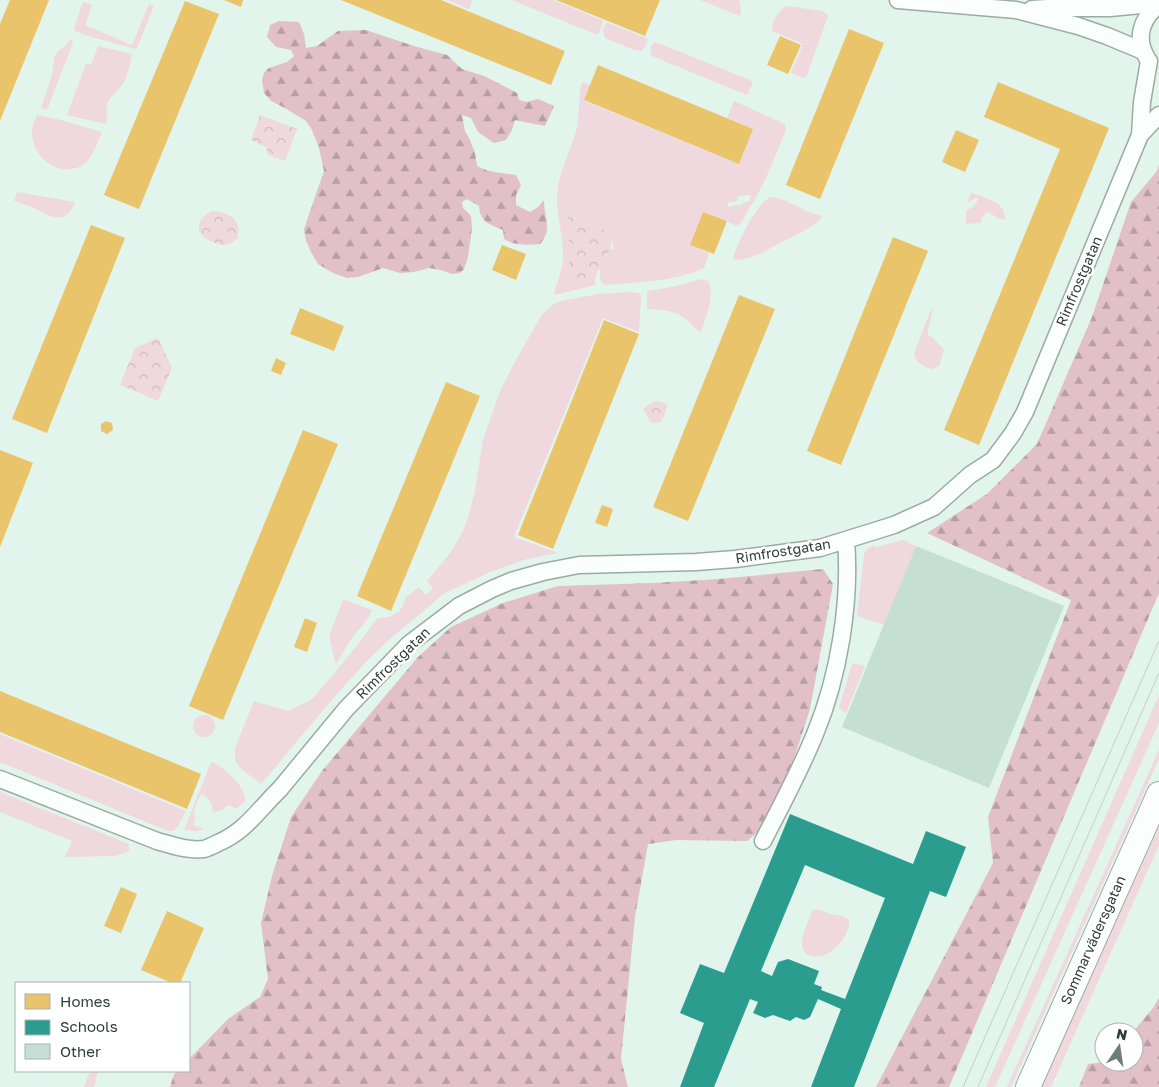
<svg xmlns="http://www.w3.org/2000/svg" width="1159" height="1087" viewBox="0 0 1159 1087" font-family="'Golos Text',sans-serif">
	<style>
		.grass { fill: #efd8de; fill-rule: evenodd }
		.forest { fill: url(#forest-firs) }
		.park { fill: url(#park-crowns) }
		.homes { fill: #e9c46a }
		.schools { fill: #2a9d8f; fill-rule: evenodd }
		.building { fill: #c5dfd4 }
		.lines { fill: none; stroke-linecap: round; stroke-linejoin: round }
		.street-casing { stroke: #9caba4; stroke-width: 19 }
		.secondary-casing { stroke: #9caba4; stroke-width: 26 }
		.street { stroke: #fafefc; stroke-width: 16 }
		.secondary { stroke: #fafefc; stroke-width: 24 }
		.tram { stroke: #c8cecc; stroke-width: 1 }
		.labels { text-anchor: middle; stroke-width: 5; stroke-linejoin: round; paint-order: stroke }
		.street-label { font-size: 14px; fill: #2f3e38; stroke: #fff }
	</style>
	<defs>
		<pattern id="forest-firs" width="22" height="20" patternUnits="userSpaceOnUse" patternTransform="scale(1.25)"><rect width="22" height="20" fill="#e1c0c9"/><path d="M5 1l3.5 6h-7zM16 11l3.5 6h-7z" fill="#b79da4"/></pattern>
		<pattern id="park-crowns" width="20" height="18" patternUnits="userSpaceOnUse" patternTransform="scale(1.25)"><rect width="20" height="18" fill="#efd8de"/><path d="M2 6a3 3 0 1 1 6 0M12 15a3 3 0 1 1 6 0" fill="none" stroke="#cdbabf"/></pattern>
	</defs>
	<rect width="100%" height="100%" fill="#e1f5ec"/>
	<path class="grass" d="M 447,0 L 472,0 L 469,9 Z
		M 512,0 L 553,0 L 604,21 L 603,22 L 599,33 L 595,34 Z
		M 700,0 L 739,0 L 741,11 L 740,16 Z
		M 83,2 L 92,5 L 85,25 L 132,45 L 149,4 L 154,6 L 137,48 L 135,49 L 85,35 L 75,31 L 74,28 Z
		M 787,6 L 822,11 L 827,14 L 828,16 L 807,75 L 804,78 L 791,73 L 803,44 L 772,31 C 772,21 778,10 787,6 Z
		M 606,22 L 646,38 L 648,39 L 645,47 L 641,51 L 634,50 L 605,38 L 603,30 Z
		M 70,40 L 72,40 L 73,43 L 47,110 L 41,108 L 52,75 L 54,58 L 58,51 L 63,48 Z
		M 656,42 L 752,81 L 753,82 L 747,95 L 652,56 C 650,51 650,48 653,43 Z
		M 98,46 L 132,54 C 130,64 128,77 122,85 C 117,92 110,96 107,104 C 105,111 108,117 106,124 L 67,115 L 86,64 L 91,65 Z
		M 582,82 L 590,85 L 584,101 L 739,164 L 753,129 L 727,118 L 734,101 L 785,124 L 786,130 L 765,180 L 754,201 L 740,224 L 736,226 L 727,221 L 703,212 L 690,245 L 709,253 L 704,268 C 673,282 637,282 604,285 C 599,280 600,274 600,267 L 605,264 L 610,248 L 615,250 L 612,244 L 614,234 L 569,216 L 570,280 L 595,280 L 595,285 L 555,295 L 554,292 C 558,281 562,270 563,259 C 564,237 556,215 557,194 C 559,170 572,150 577,127 C 580,112 578,96 582,82 ZM 751,195 L 749,201 L 743,203 L 741,205 L 736,205 L 728,207 L 727,205 L 729,202 L 736,202 L 738,196 Z
		M 37,115 L 61,120 L 102,132 C 97,143 94,155 85,163 C 82,167 76,168 71,169 C 51,172 33,154 32,134 C 31,127 35,121 37,115 Z
		M 17,192 L 75,202 C 65,227 51,216 33,208 C 27,205 21,203 14,201 Z
		M 971,193 C 985,198 1006,201 1005,220 L 997,218 L 989,212 C 983,214 982,218 981,223 L 966,224 L 966,210 C 971,209 976,205 978,199 L 976,198 L 967,203 Z
		M 770,197 C 783,197 799,208 811,213 C 815,214 819,214 822,217 L 821,219 C 809,229 794,236 780,243 C 766,251 753,259 736,260 L 733,258 C 738,242 756,205 770,197 Z
		M 701,279 L 708,281 C 716,293 705,319 701,332 C 694,328 692,324 686,319 C 675,310 661,310 647,309 L 647,291 L 672,287 Z
		M 629,292 L 639,293 L 641,296 L 639,332 L 603,318 L 514,537 L 558,553 L 527,559 L 490,572 L 460,586 L 443,594 L 433,603 L 391,638 L 367,661 L 336,695 L 261,784 L 240,768 L 236,762 L 235,756 L 235,748 L 254,701 L 288,711 L 305,703 L 313,698 L 351,653 L 378,618 L 389,617 L 398,612 L 402,608 L 405,598 L 419,587 L 426,595 L 433,589 L 427,581 L 451,552 L 462,533 L 469,515 L 475,490 L 483,440 L 493,411 L 501,389 L 517,358 L 541,316 L 552,305 L 561,301 L 598,294 Z
		M 931,309 L 933,309 L 928,329 L 928,335 L 934,338 C 935,343 942,345 944,350 L 939,366 L 933,369 C 925,368 916,363 914,354 Z
		M 903,540 L 916,546 L 884,625 L 857,616 L 864,554 L 867,549 L 874,545 L 875,547 L 877,547 Z
		M 343,600 L 345,600 L 372,610 C 368,620 362,626 355,634 C 348,643 343,653 337,663 L 335,662 L 330,640 L 330,634 Z
		M 853,663 L 865,666 L 846,713 L 839,708 L 850,670 L 852,664 Z
		M 1159,695 L 1159,723 L 995,1087 L 986,1087 Z
		M193 726a11 11 0 1 1 22 0a11 11 0 1 1-22 0Z
		M 0,734 L 186,811 L 178,826 L 173,831 L 168,831 L 0,762 Z
		M 1159,750 L 1159,759 L 1011,1087 L 1007,1087 Z
		M 211,762 C 223,765 247,788 245,801 L 236,809 L 229,805 L 226,806 L 223,810 L 213,812 L 211,803 L 204,795 L 201,794 L 194,809 L 195,819 L 193,825 L 204,829 L 196,831 L 184,830 Z
		M 0,792 L 129,844 L 129,851 L 115,856 L 65,857 L 72,841 L 0,812 Z
		M 1159,819 L 1159,845 L 1051,1087 L 1038,1087 Z
		M 814,910 C 821,909 824,912 830,914 C 838,916 843,914 849,920 C 850,932 840,946 829,953 C 820,958 801,959 802,944 C 802,934 808,923 811,913 Z
		M 90,1071 L 98,1071 L 94,1087 L 84,1087 Z"/>
	<path class="forest" d="M 279,21 L 299,22 L 304,34 L 306,48 L 317,46 L 338,31 L 366,30 L 414,46 L 447,55 L 462,69 L 484,76 L 498,83 L 517,93 L 519,100 L 527,102 L 538,99 L 554,106 L 545,126 L 515,120 L 512,130 L 506,140 L 494,143 L 478,132 L 471,118 L 462,115 L 465,131 L 470,140 L 475,153 L 477,166 L 488,171 L 516,175 L 521,185 L 516,195 L 516,205 L 530,212 L 538,207 L 544,200 C 544,218 553,229 540,244 C 528,245 515,246 504,239 L 503,230 C 489,224 480,222 479,206 L 467,199 L 462,202 L 463,208 L 471,216 L 472,228 L 468,257 L 464,269 L 460,273 L 452,274 L 441,270 L 429,268 L 414,272 L 400,273 L 383,268 L 358,277 L 347,278 L 333,273 L 318,264 L 311,252 L 306,241 L 304,229 L 324,171 L 319,148 L 312,130 L 306,121 L 285,108 L 271,101 L 264,93 L 262,80 L 264,73 L 269,68 L 287,62 L 294,56 L 291,50 L 276,47 L 267,37 L 270,25 Z
		M 1159,164 L 1159,593 L 949,1087 L 876,1087 L 993,863 L 988,817 L 1071,600 L 927,533 L 987,494 L 1037,444 L 1092,317 L 1131,202 L 1157,171 Z
		M 823,569 L 833,584 L 810,709 L 791,768 L 759,831 L 747,841 L 676,840 L 648,844 L 635,917 L 621,1059 L 628,1087 L 170,1087 L 174,1074 L 178,1071 L 189,1071 L 189,1059 L 228,1019 L 260,997 L 268,979 L 261,923 L 272,876 L 291,817 L 322,771 L 418,657 L 451,627 L 503,603 L 558,586 L 654,583 L 719,579 Z
		M 1159,998 L 1159,1087 L 1079,1087 L 1088,1064 L 1105,1062 L 1134,1062 L 1133,1032 L 1153,1008 Z"/>
	<path class="park" d="M 260,115 L 297,129 L 285,161 L 268,155 L 266,147 L 251,140 Z
		M 212,211 C 230,213 241,218 238,238 C 234,241 230,245 224,245 C 223,245 218,244 216,243 C 196,237 192,221 212,211 Z
		M 568,216 L 614,234 L 604,268 L 597,271 L 595,280 L 570,281 Z
		M 158,338 L 172,368 L 158,401 L 120,385 L 135,348 Z
		M 657,401 L 662,402 L 667,405 L 666,411 L 661,422 L 651,423 L 643,409 L 651,403 Z"/>
	<path class="homes" d="M 10,0 L 49,0 L 0,121 L 0,24 Z
		M 224,0 L 243,0 L 241,7 Z
		M 341,0 L 441,0 L 565,51 L 551,85 Z
		M 556,0 L 660,0 L 645,36 Z
		M 185,1 L 219,14 L 139,209 L 104,195 Z
		M 849,29 L 884,43 L 820,199 L 786,185 Z
		M 780,36 L 801,45 L 788,74 L 767,65 Z
		M 598,65 L 753,129 L 739,164 L 584,100 Z
		M 998,82 L 1109,128 L 979,445 L 944,430 L 1060,149 L 984,117 Z
		M 956,130 L 979,140 L 965,172 L 942,162 Z
		M 703,212 L 727,221 L 714,254 L 690,245 Z
		M 91,225 L 125,238 L 47,433 L 12,419 Z
		M 893,237 L 928,251 L 841,465 L 807,451 Z
		M 502,245 L 526,254 L 516,280 L 492,270 Z
		M 739,295 L 775,309 L 688,521 L 653,507 Z
		M 300,308 L 344,326 L 334,351 L 290,334 Z
		M 604,320 L 639,334 L 553,549 L 518,535 Z
		M 276,358 L 286,363 L 281,375 L 271,371 Z
		M 446,382 L 480,396 L 391,611 L 357,596 Z
		M 106,421 L 112,423 L 113,430 L 107,434 L 101,431 L 101,424 Z
		M 303,430 L 338,444 L 223,720 L 189,706 Z
		M 0,450 L 33,463 L 0,547 Z
		M 602,505 L 613,509 L 607,527 L 595,523 Z
		M 305,618 L 317,623 L 307,652 L 294,647 Z
		M 0,691 L 201,774 L 187,809 L 0,732 Z
		M 121,887 L 137,894 L 121,933 L 104,926 Z
		M 167,911 L 204,928 L 180,983 L 172,983 L 141,970 Z"/>
	<path class="schools" d="M 790,814 L 913,864 L 926,831 L 966,847 L 946,897 L 930,891 L 854,1087 L 811,1087 L 841,1009 L 818,999 L 810,1017 L 804,1020 L 796,1017 L 790,1021 L 773,1015 L 765,1018 L 753,1013 L 758,1002 L 750,999 L 714,1087 L 680,1087 L 704,1023 L 680,1013 L 700,964 L 724,973 ZM 805,865 L 885,898 L 845,999 L 821,990 L 822,987 L 814,984 L 819,971 L 788,959 L 778,962 L 772,976 L 761,971 Z"/>
	<path class="building" d="M 916,546 L 1064,606 L 989,788 L 842,727 Z"/>
	<g class="lines">
		<g class="street-casing">
			<path id="street" d="M 898,0 L 1016,10 L 1078,26 L 1107,36 L 1143,51
				M 1032,9 L 1047,8 L 1110,8 L 1141,5 L 1157,7
				M 1147,58 C 1135,39 1141,18 1159,5
				M 1140,135 L 1159,115
				M 0,779 L 157,841 C 172,845 188,851 204,849 C 208,848 214,845 218,843 C 246,831 259,809 280,789 L 346,709 L 409,644 L 459,606 L 492,589 L 511,581 L 543,572 L 579,565 L 696,562 L 735,559 L 820,548 L 894,525 L 934,507 L 970,475 L 993,460 L 1013,433 L 1025,412 L 1140,135 L 1142,102 L 1149,61
				M 763,841 C 781,806 800,771 815,734 C 839,676 851,602 846,540"/>
		</g>
		<g class="secondary-casing">
			<path id="secondary" d="M 1028,1087 L 1159,794"/>
		</g>
		<use href="#street" class="street"/>
		<use href="#secondary" class="secondary"/>
		<path class="tram" d="M 963,1087 L 1159,641
			M 978,1087 L 1159,673"/>
	</g>
	<g class="labels">
		<g class="street-label">
			<text transform="translate(1079 281) rotate(-67)" y="5">Rimfrostgatan</text>
			<text transform="translate(783 551) rotate(-9)" y="5">Rimfrostgatan</text>
			<text transform="translate(393 663) rotate(-44)" y="5">Rimfrostgatan</text>
			<text transform="translate(1093 940) rotate(-66)" y="5">Sommarvädersgatan</text>
		</g>
	</g>
	<rect x="15" y="982" width="175" height="90" fill="#ffffff" stroke="#acb2af"/>
	<rect x="25" y="994" width="25" height="15" fill="#e9c46a" stroke="#acb2af"/>
	<text x="60" y="1007" font-size="15" fill="#2f3e38">Homes</text>
	<rect x="25" y="1020" width="25" height="15" fill="#2a9d8f" stroke="#acb2af"/>
	<text x="60" y="1032" font-size="15" fill="#2f3e38">Schools</text>
	<rect x="25" y="1044" width="25" height="15" fill="#c5dfd4" stroke="#acb2af"/>
	<text x="60" y="1057" font-size="15" fill="#2f3e38">Other</text>
	<g transform="translate(1119 1047) rotate(13)"><circle r="24" fill="#ffffff" stroke="#acb2af"/>
	<path d="M0-4L9 19L0 12L-9 19Z" fill="#6d7e77"/>
	<text y="-8" font-size="14" font-weight="bold" text-anchor="middle" fill="#2f3e38">N</text>
	</g>
</svg>
